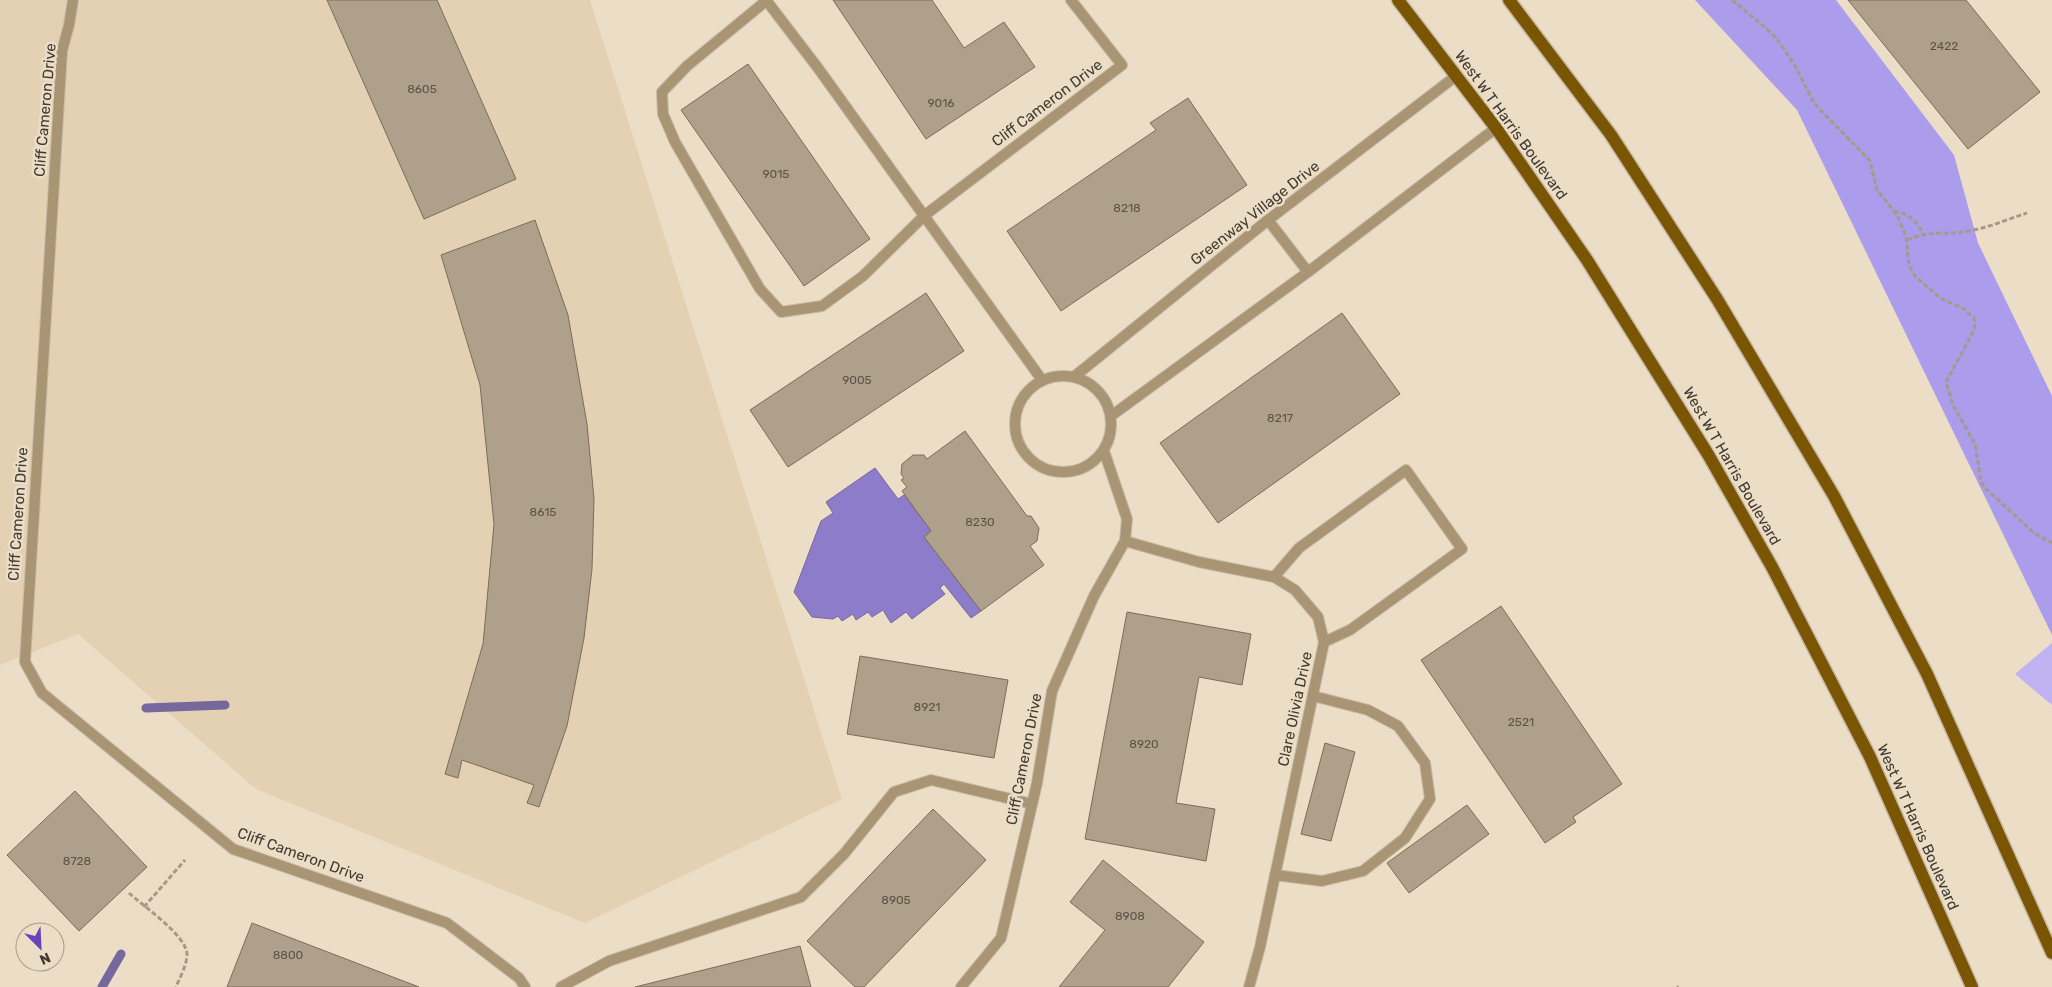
<svg xmlns="http://www.w3.org/2000/svg" width="2052" height="987" viewBox="0 0 2052 987" font-family="Rubik,sans-serif">
	<style>
		.built { fill: #e4d1b4 }
		.green { fill: #bfb2f3 }
		.forest { fill: #ac9cec }
		.water { fill: #8d7cca; stroke: #76689c }
		.lines { fill: none; stroke-linecap: round; stroke-linejoin: round }
		.stream { stroke: #76689c; stroke-width: 9 }
		.building { fill: #aea08a; stroke: #7a6d59 }
		.service-casing { stroke: #c6b9a5; stroke-width: 12 }
		.minor-casing { stroke: #c6b9a5; stroke-width: 12 }
		.primary-casing { stroke: #c6b9a5; stroke-width: 15 }
		.path { stroke: #a59988; stroke-width: 3; stroke-dasharray: 5 2.5; stroke-linecap: butt }
		.service { stroke: #a99474; stroke-width: 10 }
		.minor { stroke: #a99474; stroke-width: 10 }
		.primary { stroke: #7a5503; stroke-width: 12 }
		.labels { text-anchor: middle; stroke-width: 5; stroke-linejoin: round; paint-order: stroke }
		.number-label { font-size: 12px; fill: #5c5447 }
		.street-label { font-size: 15px; fill: #403a31; stroke: #ecddc6 }
	</style>
	<rect width="100%" height="100%" fill="#ecddc6"/>
	<path class="built" d="M 0,0 L 590,0 L 842,799 L 585,923 L 256,789 L 78,634 L 0,665 Z"/>
	<path class="green" d="M 2052,643 L 2052,705 L 2015,674 Z"/>
	<path class="forest" d="M 1695,0 L 1836,0 L 1954,155 L 1978,243 L 2052,396 L 2052,635 L 1797,110 Z"/>
	<path class="water" d="M 875,468 L 898,499 L 904,495 L 931,531 L 924,537 L 981,611 L 971,618 L 944,584 L 940,588 L 945,594 L 912,619 L 906,612 L 891,623 L 883,610 L 872,617 L 868,612 L 856,620 L 853,614 L 842,621 L 838,616 L 833,619 L 812,617 L 794,592 L 821,521 L 833,513 L 826,502 Z"/>
	<g class="lines">
		<path class="stream" d="M 146,708 L 225,705
			M 102,987 L 121,954"/>
	</g>
	<path class="building" d="M 327,0 L 437,0 L 516,179 L 424,219 Z
		M 833,0 L 932,0 L 964,48 L 1004,22 L 1035,67 L 926,139 Z
		M 1848,0 L 1966,0 L 2040,92 L 1968,149 Z
		M 748,64 L 870,239 L 804,286 L 681,110 Z
		M 1188,98 L 1247,185 L 1061,311 L 1007,231 L 1156,130 L 1150,123 Z
		M 535,220 L 568,315 L 587,424 L 594,499 L 592,569 L 584,638 L 567,726 L 539,807 L 527,803 L 534,785 L 462,760 L 458,778 L 445,774 L 483,644 L 494,524 L 480,385 L 441,255 Z
		M 926,293 L 964,351 L 788,467 L 750,410 Z
		M 1342,313 L 1400,394 L 1218,523 L 1160,443 Z
		M 965,431 L 1027,516 L 1031,516 L 1039,528 L 1037,541 L 1030,546 L 1044,565 L 981,611 L 924,537 L 931,531 L 902,491 L 907,487 L 901,480 L 904,478 L 901,474 L 902,464 L 913,455 L 924,455 L 927,459 Z
		M 1501,606 L 1622,784 L 1573,817 L 1576,822 L 1545,843 L 1421,660 Z
		M 1127,612 L 1251,634 L 1242,685 L 1199,677 L 1176,803 L 1215,809 L 1206,861 L 1085,839 Z
		M 860,656 L 1008,680 L 994,758 L 847,734 Z
		M 1325,743 L 1355,752 L 1331,841 L 1301,834 Z
		M 75,791 L 147,867 L 79,931 L 7,855 Z
		M 1467,805 L 1489,834 L 1409,893 L 1387,863 Z
		M 933,809 L 986,860 L 864,987 L 855,987 L 807,941 Z
		M 1103,860 L 1204,942 L 1168,987 L 1059,987 L 1105,930 L 1070,902 Z
		M 252,923 L 419,987 L 227,987 Z
		M 800,946 L 811,987 L 635,987 Z"/>
	<g class="lines">
		<g class="service-casing">
			<path id="service" d="M 766,1 L 687,66 L 662,92 L 663,114 L 675,142 L 760,289 L 781,312 L 822,306 L 863,276 L 925,215
				M 1274,577 L 1299,548 L 1406,470 L 1462,549 L 1350,630 L 1324,642
				M 1275,875 L 1322,881 L 1363,871 L 1405,838 L 1430,799 L 1425,763 L 1398,726 L 1368,710 L 1313,696
				M 561,987 L 609,961 L 801,897 L 844,854 L 894,792 L 931,780 L 1032,804"/>
		</g>
		<g class="minor-casing">
			<path id="minor" d="M 73,0 L 69,25 L 62,51 L 25,662 L 42,693 L 233,849 L 447,923 L 519,978 L 525,987
				M 766,0 L 818,68 L 1042,380
				M 925,215 L 1122,65 L 1071,0
				M 1268,220 L 1308,272
				M1015 424a48 48 0 1 1 96 0a48 48 0 1 1-96 0Z
				M 1075,376 L 1268,220 L 1456,76
				M 1111,416 L 1308,272 L 1496,128
				M 1125,541 L 1199,562 L 1274,577 L 1295,590 L 1318,617 L 1324,642 L 1260,947 L 1249,987
				M 961,987 L 1001,938 L 1037,783 L 1052,691 L 1094,596 L 1125,541 L 1127,519 L 1104,451"/>
		</g>
		<g class="primary-casing">
			<path id="primary" d="M 1398,0 L 1496,128 L 1587,260 L 1709,456 L 1772,567 L 1870,757 L 1972,987
				M 1509,0 L 1611,135 L 1717,299 L 1834,496 L 1927,674 L 2052,953"/>
		</g>
		<path class="path" d="M 1732,0 L 1766,28 L 1777,39 L 1794,64 L 1814,103 L 1870,161 L 1877,190 L 1897,215 L 1906,236 L 1909,266 L 1915,276 L 1940,298 L 1964,309 L 1974,318 L 1975,325 L 1972,334 L 1946,382 L 1953,405 L 1975,444 L 1981,481 L 1984,487 L 2034,533 L 2052,543
			M 1894,212 C 1908,211 1917,223 1923,233
			M 1907,240 C 1932,229 1944,236 1968,231 C 1988,228 2008,219 2027,213
			M 129,893 C 143,906 186,935 187,954 C 187,965 180,977 176,987
			M 144,907 L 185,860
			M 1677,986 L 1678,987"/>
		<use href="#service" class="service"/>
		<use href="#minor" class="minor"/>
		<use href="#primary" class="primary"/>
	</g>
	<g class="labels">
		<g class="number-label">
			<text x="1944" y="50">2422</text>
			<text x="422" y="93">8605</text>
			<text x="941" y="107">9016</text>
			<text x="776" y="178">9015</text>
			<text x="1127" y="212">8218</text>
			<text x="857" y="384">9005</text>
			<text x="1280" y="422">8217</text>
			<text x="543" y="516">8615</text>
			<text x="980" y="526">8230</text>
			<text x="927" y="711">8921</text>
			<text x="1521" y="726">2521</text>
			<text x="1144" y="748">8920</text>
			<text x="77" y="865">8728</text>
			<text x="896" y="904">8905</text>
			<text x="1130" y="920">8908</text>
			<text x="288" y="959">8800</text>
		</g>
		<g class="street-label">
			<text transform="translate(1047 103) rotate(-37)" y="5">Cliff Cameron Drive</text>
			<text transform="translate(45 110) rotate(-85)" y="5">Cliff Cameron Drive</text>
			<text transform="translate(1511 125) rotate(54)" y="5">West W T Harris Boulevard</text>
			<text transform="translate(1255 213) rotate(-38)" y="5">Greenway Village Drive</text>
			<text transform="translate(1732 466) rotate(60)" y="5">West W T Harris Boulevard</text>
			<text transform="translate(18 514) rotate(-86)" y="5">Cliff Cameron Drive</text>
			<text transform="translate(1295 709) rotate(-78)" y="5">Clare Olivia Drive</text>
			<text transform="translate(1024 759) rotate(-79)" y="5">Cliff Cameron Drive</text>
			<text transform="translate(1918 827) rotate(66)" y="5">West W T Harris Boulevard</text>
			<text transform="translate(301 855) rotate(20)" y="5">Cliff Cameron Drive</text>
		</g>
	</g>
	<g transform="translate(40 947) rotate(156)"><circle r="24" fill="#ecddc6" stroke="#a79c8a"/>
	<path d="M0-4L9 19L0 12L-9 19Z" fill="#6842bb"/>
	<text y="-8" font-size="14" font-weight="bold" text-anchor="middle" fill="#403a31">N</text>
	</g>
</svg>
